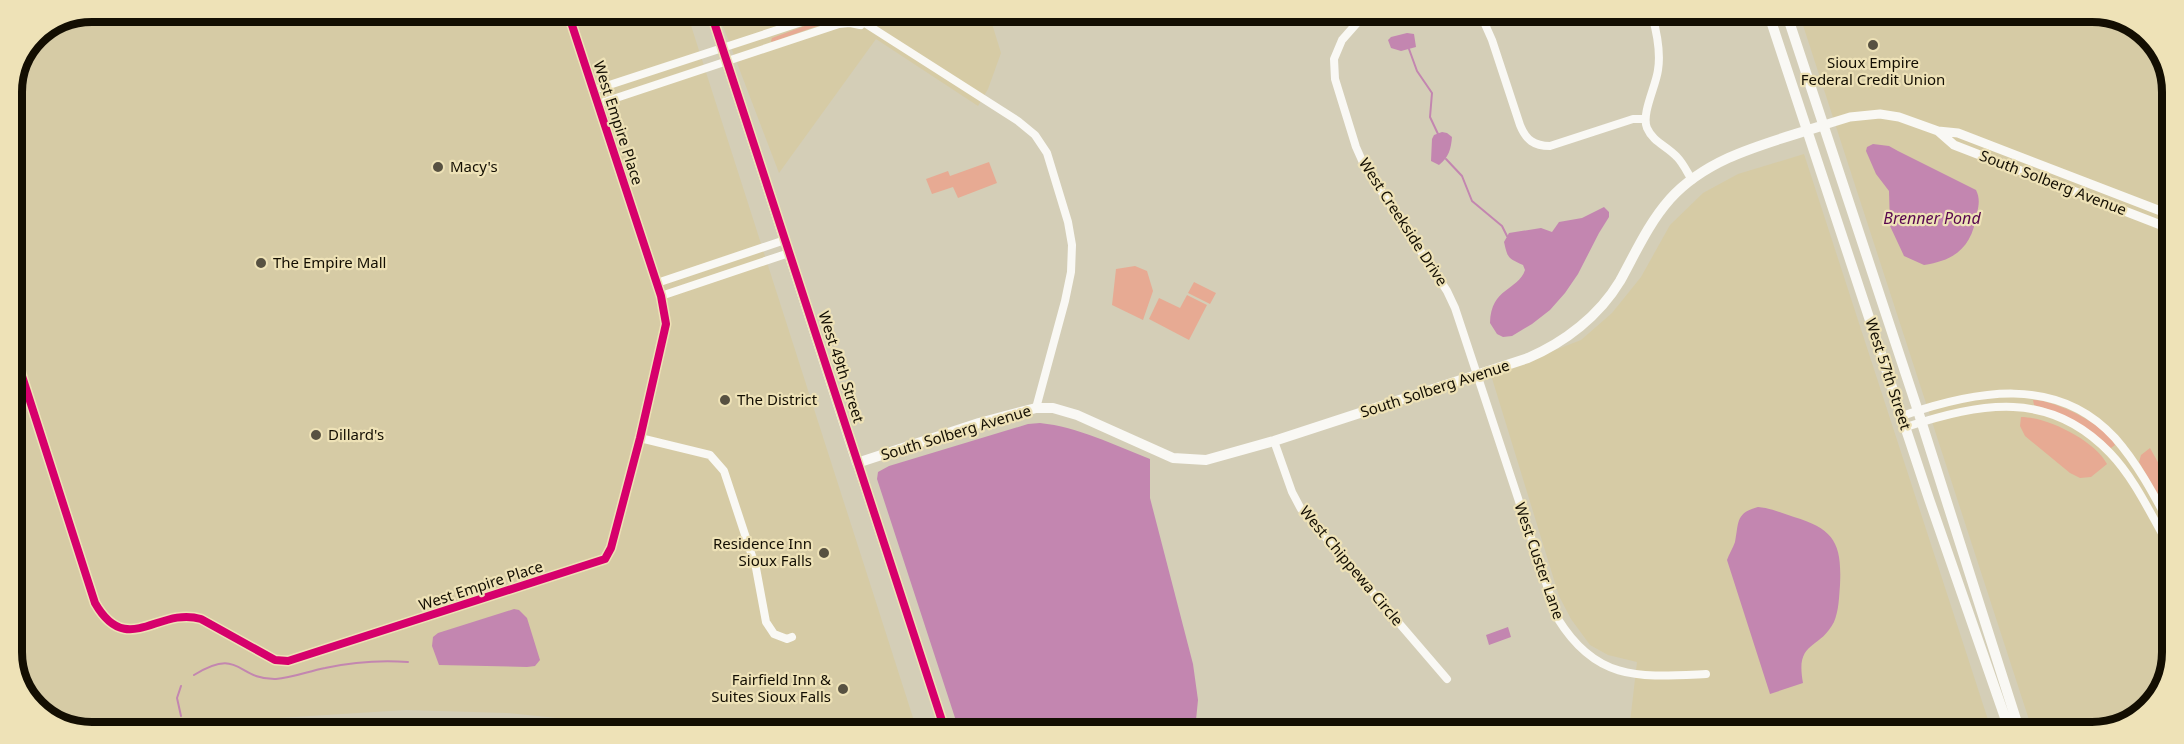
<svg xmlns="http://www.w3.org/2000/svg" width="2184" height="744" viewBox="0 0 2184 744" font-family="'Noto Sans',sans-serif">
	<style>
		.built { fill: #d6cba5 }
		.green { fill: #e7aa93 }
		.water { fill: #c386b0 }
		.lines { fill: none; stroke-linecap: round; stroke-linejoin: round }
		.stream { stroke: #c386b0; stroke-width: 2 }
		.minor { stroke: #f9f8f4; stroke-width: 8 }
		.tertiary { stroke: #f9f8f4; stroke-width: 9 }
		.secondary { stroke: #f9f8f4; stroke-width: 10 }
		.motorway { stroke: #f9f8f4; stroke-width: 14 }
		.cycleway-casing { stroke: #eee2b7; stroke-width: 11 }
		.cycleway { stroke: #d6006c; stroke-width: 8 }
		.poi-dot { fill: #575141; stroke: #eee2b7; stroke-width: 2 }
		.labels { text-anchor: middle; stroke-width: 4.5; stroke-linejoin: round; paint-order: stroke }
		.poi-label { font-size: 15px; fill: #130e02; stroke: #eee2b7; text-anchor: start }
		.street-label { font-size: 15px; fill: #130e02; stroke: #eee2b7 }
		.water-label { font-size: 16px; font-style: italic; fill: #58074f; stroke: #eee2b7 }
		.rim { fill: none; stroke: #130e02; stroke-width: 8 }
	</style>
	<rect width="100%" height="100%" fill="#d4ceb7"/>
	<path class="built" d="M 92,12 L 687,13 L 917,730 L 665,729 L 507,713 L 406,710 L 278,718 L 188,720 L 174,728 L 67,728 L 29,701 L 12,657 L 12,87 L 36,35 Z
		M 718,13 L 989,14 L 1001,53 L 988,89 L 978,106 L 876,39 L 779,173 Z
		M 1800,16 L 2117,16 L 2155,43 L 2172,87 L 2168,677 L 2140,716 L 2092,732 L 2033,732 Z
		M 1804,154 L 1992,732 L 1629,731 L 1637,662 L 1608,655 L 1590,645 L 1571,619 L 1559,596 L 1491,375 L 1581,340 L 1612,313 L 1641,277 L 1670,225 L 1703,193 L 1738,174 Z"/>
	<path class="green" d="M 821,20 L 823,24 L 772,42 L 771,41 L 772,38 Z
		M 989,162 L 997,183 L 958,198 L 953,187 L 932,194 L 926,179 L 948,171 L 950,176 Z
		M 1135,266 L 1147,271 L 1153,291 L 1143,320 L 1112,305 L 1116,269 Z
		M 1194,282 L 1216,293 L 1210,304 L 1188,293 Z
		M 1187,295 L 1207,305 L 1189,340 L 1149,319 L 1159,298 L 1180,308 Z
		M 2033,400 C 2055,400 2106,425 2115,445 L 2111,448 C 2088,427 2065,413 2034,405 Z
		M 2021,417 C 2047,417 2094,440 2107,464 L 2091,477 L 2080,478 L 2070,473 L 2025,436 L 2020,426 Z
		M 2150,448 L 2169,482 L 2169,513 L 2139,462 L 2141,455 Z"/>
	<path class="water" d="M 1407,33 L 1414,34 L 1416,47 L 1401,51 L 1391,48 L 1388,40 L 1391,37 Z
		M 1442,132 L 1447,133 L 1452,137 C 1451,149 1449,157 1439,165 L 1431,161 L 1432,139 L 1434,135 Z
		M 1873,144 L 1889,146 L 1898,151 L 1976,190 C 1980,198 1979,205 1977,213 C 1972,246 1957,260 1924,265 L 1904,256 L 1890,226 L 1889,191 L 1876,174 L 1866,151 L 1867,147 Z
		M 1604,207 L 1609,212 L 1609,217 L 1599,233 L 1578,274 L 1565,293 L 1550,310 L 1532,324 L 1512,336 L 1503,337 L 1497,334 L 1490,323 C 1491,287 1518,291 1525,270 L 1523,265 C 1508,258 1508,259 1504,242 L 1509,233 L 1541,228 L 1552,232 L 1559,222 L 1582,218 Z
		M 1040,423 C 1078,427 1114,445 1150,459 L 1150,498 L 1193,664 L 1198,700 L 1195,730 L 959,730 L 877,479 L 878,472 L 889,466 L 1028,424 Z
		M 1758,507 C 1770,508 1782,513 1794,517 C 1834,529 1842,543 1840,585 C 1839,597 1839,610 1834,622 C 1819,651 1795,640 1803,683 L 1770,694 L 1727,560 C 1729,554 1733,548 1735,542 C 1739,523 1735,513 1758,507 Z
		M 514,609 L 519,610 L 527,618 L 540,660 L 535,666 L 527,667 L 439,665 L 432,646 L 433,637 L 438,633 Z
		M 1508,627 L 1511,637 L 1489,645 L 1486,635 Z"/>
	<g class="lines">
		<path class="stream" d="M 1409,49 L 1417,71 L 1432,93 L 1430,117 L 1438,134
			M 1446,159 L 1462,176 L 1472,201 L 1502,226 L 1507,236
			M 194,675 C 241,646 236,680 276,679 C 292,678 309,671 325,668 C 353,662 380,660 408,662
			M 181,716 L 177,698 L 181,686"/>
		<path class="minor" d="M 1376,15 L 1357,23 L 1342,40 L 1334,59 L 1335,79 L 1356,147 L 1364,165 L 1447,291 L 1455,308 L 1558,619 C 1597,682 1640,677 1706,674
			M 1478,15 L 1484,22 L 1492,40 L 1520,125 C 1526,140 1534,146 1550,146 L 1633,119 L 1645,119
			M 1652,15 C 1657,33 1661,52 1658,70 C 1656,86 1641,114 1647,128 C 1653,142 1667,146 1677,157 C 1683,163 1687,172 1692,180
			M 861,25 L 869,14
			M 594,90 L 820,16 L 837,15 L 863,22 L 1018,121 L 1035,135 L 1047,153 L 1068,222 L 1072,245 L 1071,272 L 1065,301 L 1036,408
			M 598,104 L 839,24 L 850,23 L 860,25
			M 657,283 L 785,240
			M 661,296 L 789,253
			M 12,345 L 95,603 C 127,659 158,606 201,619 L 275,660 L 288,661 L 605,559 L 611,548 L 640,438 L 666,324 L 661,296 L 568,13
			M 12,387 L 25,383
			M 12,400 L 28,394
			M 1902,416 C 1974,391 2057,374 2115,438 C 2137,463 2153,493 2169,523
			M 1906,427 C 1981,403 2049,389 2110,453 C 2135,479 2151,515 2169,546
			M 640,438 L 710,455 L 724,471 L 756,568 L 766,622 L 774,634 L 787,639 L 792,637
			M 1274,441 L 1292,492 L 1301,509 L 1447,679"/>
		<path class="tertiary" d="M 1824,125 L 1850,117 L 1880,114 L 1899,117 L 1938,131 L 1958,133 L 2171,215
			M 1938,131 L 1954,145 L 2171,229
			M 857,463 L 945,730"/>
		<path class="secondary" d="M 711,13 L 857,463 L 979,423 L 1036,408 L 1053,408 L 1077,415 L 1173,458 L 1206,460 L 1274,441 L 1528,358 C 1565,342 1599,316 1620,281 C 1636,252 1648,224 1670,199 C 1710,155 1770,143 1824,125
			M 1769,15 L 1929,499 L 2010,732
			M 1787,15 L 1918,411 L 2020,732"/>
		<path class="motorway" d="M 65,727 L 123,728
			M 265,728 L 343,727
			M 334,728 L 433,726 L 516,729"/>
		<g class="cycleway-casing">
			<path id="cycleway" d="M 711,13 L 945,730
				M 12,345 L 95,603 C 127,659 158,606 201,619 L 275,660 L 288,661 L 605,559 L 611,548 L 640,438 L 666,324 L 661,296 L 568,13"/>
		</g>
		<use href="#cycleway" class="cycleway"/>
	</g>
	<g class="poi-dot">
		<circle cx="1873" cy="45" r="6"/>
		<circle cx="438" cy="167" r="6"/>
		<circle cx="261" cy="263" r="6"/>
		<circle cx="725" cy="400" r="6"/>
		<circle cx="316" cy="435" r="6"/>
		<circle cx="824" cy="553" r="6"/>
		<circle cx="843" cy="689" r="6"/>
	</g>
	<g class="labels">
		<g class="poi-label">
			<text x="1873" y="68" text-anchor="middle">Sioux Empire<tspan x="1873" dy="17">Federal Credit Union</tspan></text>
			<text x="450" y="172">Macy's</text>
			<text x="273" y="268">The Empire Mall</text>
			<text x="737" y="405">The District</text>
			<text x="328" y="440">Dillard's</text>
			<text x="812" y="549" text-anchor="end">Residence Inn<tspan x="812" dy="17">Sioux Falls</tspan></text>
			<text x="831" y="685" text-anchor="end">Fairfield Inn &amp;<tspan x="831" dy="17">Suites Sioux Falls</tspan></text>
		</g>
		<g class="street-label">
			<text transform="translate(618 123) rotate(72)" y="5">West Empire Place</text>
			<text transform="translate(2053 183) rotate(21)" y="5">South Solberg Avenue</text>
			<text transform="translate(1403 222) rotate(57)" y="5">West Creekside Drive</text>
			<text transform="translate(841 367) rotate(72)" y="5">West 49th Street</text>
			<text transform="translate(1888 374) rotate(72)" y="5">West 57th Street</text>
			<text transform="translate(1435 389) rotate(-18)" y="5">South Solberg Avenue</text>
			<text transform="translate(956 433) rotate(-17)" y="5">South Solberg Avenue</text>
			<text transform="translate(1539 561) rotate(71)" y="5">West Custer Lane</text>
			<text transform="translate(1351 566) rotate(50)" y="5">West Chippewa Circle</text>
			<text transform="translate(481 586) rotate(-18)" y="5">West Empire Place</text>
		</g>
		<g class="water-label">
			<text x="1932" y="224">Brenner Pond</text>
		</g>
	</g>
	<path d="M0 0H2184V744H0ZM92 22H2092A70 70 0 0 1 2162 92V652A70 70 0 0 1 2092 722H92A70 70 0 0 1 22 652V92A70 70 0 0 1 92 22Z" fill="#eee2b7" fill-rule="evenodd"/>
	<path class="rim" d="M92 22H2092A70 70 0 0 1 2162 92V652A70 70 0 0 1 2092 722H92A70 70 0 0 1 22 652V92A70 70 0 0 1 92 22Z"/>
</svg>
